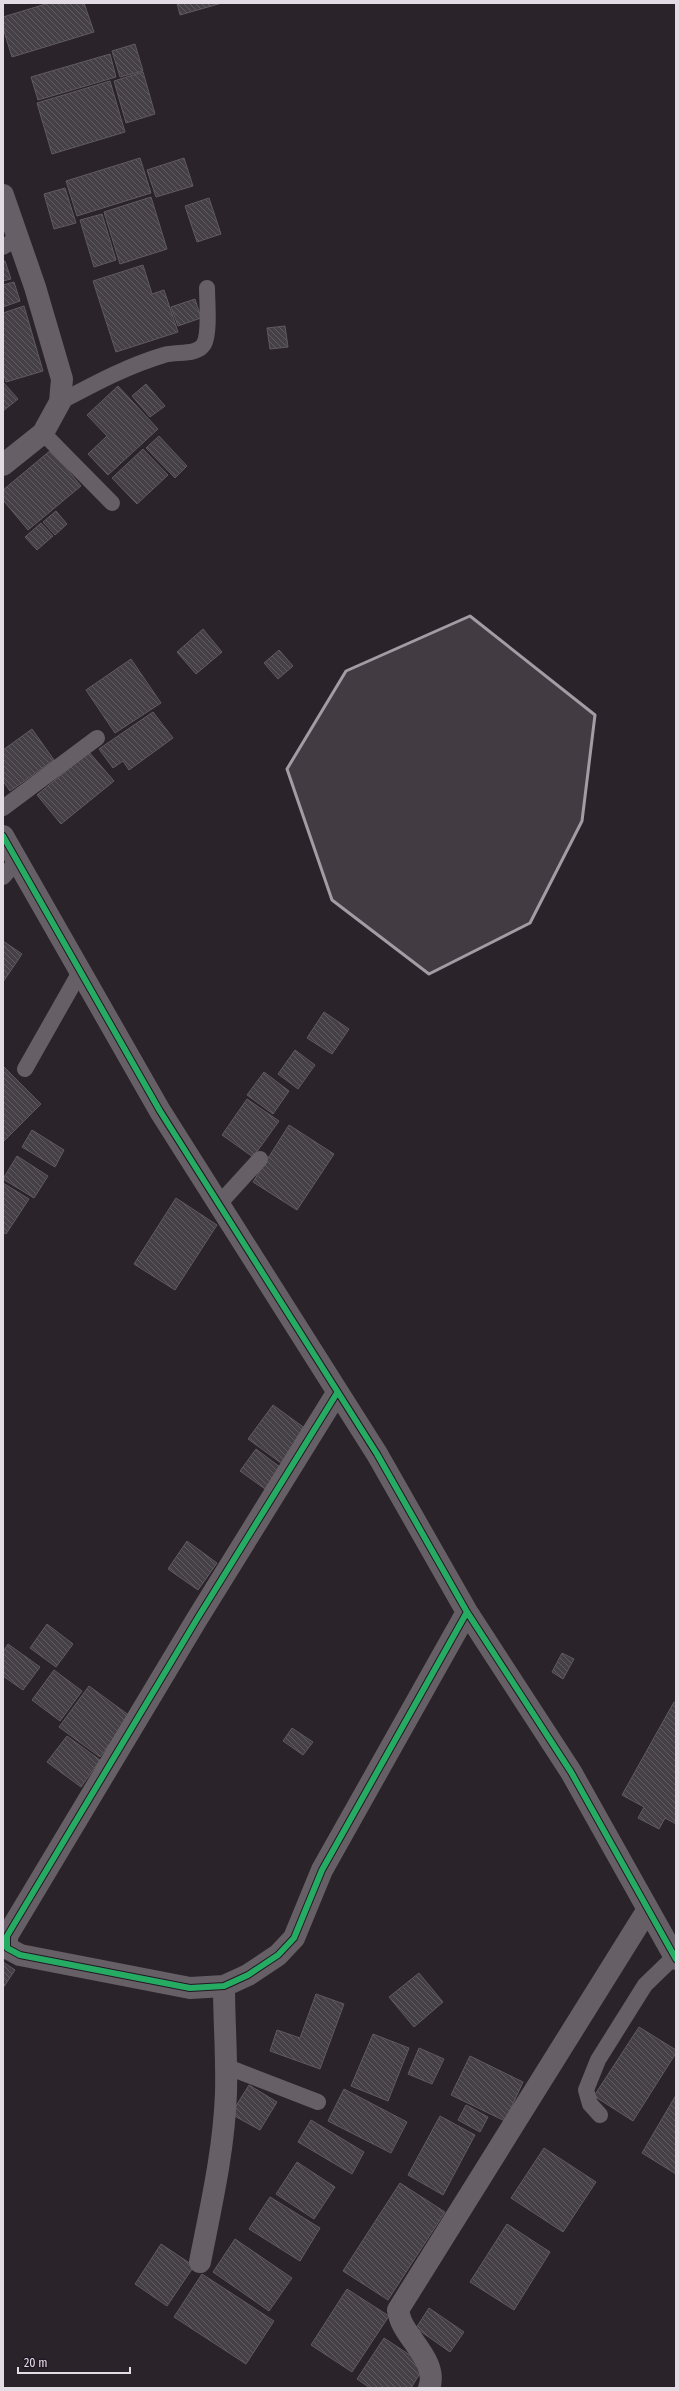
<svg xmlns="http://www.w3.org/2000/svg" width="679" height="2391" viewBox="0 0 679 2391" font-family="'Fira Sans Condensed',sans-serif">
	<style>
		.building { fill: url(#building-back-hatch); stroke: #5f5a5f }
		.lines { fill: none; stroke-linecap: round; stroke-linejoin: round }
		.service { stroke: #666066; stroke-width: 16 }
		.minor { stroke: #666066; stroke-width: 22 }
		.cycleway-casing { stroke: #221725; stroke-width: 8 }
		.cycleway { stroke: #26ab63; stroke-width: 6 }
		.marked { fill: #a39ca4; fill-opacity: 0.2; stroke: #a39ca4; stroke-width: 3; stroke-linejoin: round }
	</style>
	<defs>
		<pattern id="building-back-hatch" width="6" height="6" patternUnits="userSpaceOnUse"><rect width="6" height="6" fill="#454045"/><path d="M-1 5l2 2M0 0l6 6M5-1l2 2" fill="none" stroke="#605b60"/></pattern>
	</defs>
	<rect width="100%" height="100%" fill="#2a242a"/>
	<path class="building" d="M 49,3 L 84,3 L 94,32 L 12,57 L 3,28 L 3,17 Z
		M 177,3 L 222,3 L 180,15 Z
		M 135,44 L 143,71 L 120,77 L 112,51 Z
		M 110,54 L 116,77 L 38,100 L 31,77 Z
		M 143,72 L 155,114 L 126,123 L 114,81 Z
		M 110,81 L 125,132 L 52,154 L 37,103 Z
		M 140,158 L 151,193 L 77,216 L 66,181 Z
		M 184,158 L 193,186 L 156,197 L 147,170 Z
		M 65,188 L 76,223 L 54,229 L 44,194 Z
		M 151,197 L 167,249 L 120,264 L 104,212 Z
		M 209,198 L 221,234 L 197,242 L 185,206 Z
		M 102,214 L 116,260 L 94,267 L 80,220 Z
		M 3,261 L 5,261 L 11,279 L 3,281 Z
		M 143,265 L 152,294 L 164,290 L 178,332 L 116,352 L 93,281 Z
		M 14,282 L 20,301 L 3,307 L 3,285 Z
		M 195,299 L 201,318 L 178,326 L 171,307 Z
		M 24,306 L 43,371 L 6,382 L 3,372 L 3,313 Z
		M 285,326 L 288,347 L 270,349 L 267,328 Z
		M 3,382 L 18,399 L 3,411 Z
		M 146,384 L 165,406 L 150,417 L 132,396 Z
		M 118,386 L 158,429 L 108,475 L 88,454 L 107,436 L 87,415 Z
		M 159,436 L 187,466 L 175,478 L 146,448 Z
		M 143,449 L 168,475 L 137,504 L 112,478 Z
		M 51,450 L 81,486 L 28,530 L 3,500 L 3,490 Z
		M 56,511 L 67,524 L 55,535 L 43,522 Z
		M 41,523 L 53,536 L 37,550 L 25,537 Z
		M 203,629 L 222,652 L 196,674 L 177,652 Z
		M 279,650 L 293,666 L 278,679 L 264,663 Z
		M 131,659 L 161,703 L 115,733 L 86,690 Z
		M 153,712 L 173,738 L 129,770 L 123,761 L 113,768 L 99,749 Z
		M 32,729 L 54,760 L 10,791 L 3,781 L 3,750 Z
		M 89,752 L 114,781 L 61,824 L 37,795 Z
		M 3,941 L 22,954 L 3,982 Z
		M 324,1012 L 349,1029 L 332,1054 L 307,1038 Z
		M 295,1050 L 315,1065 L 298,1089 L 278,1074 Z
		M 3,1066 L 41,1104 L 3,1142 Z
		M 264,1072 L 289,1091 L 273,1114 L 247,1095 Z
		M 247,1099 L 279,1121 L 253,1157 L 222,1135 Z
		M 289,1125 L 334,1154 L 297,1210 L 253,1182 Z
		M 32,1130 L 64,1150 L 55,1167 L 22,1147 Z
		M 17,1156 L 48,1176 L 34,1198 L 3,1179 Z
		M 3,1183 L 29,1199 L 6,1234 L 3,1232 Z
		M 176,1198 L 217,1225 L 175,1290 L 134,1264 Z
		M 273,1405 L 306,1429 L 281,1463 L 248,1439 Z
		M 256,1449 L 280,1467 L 265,1489 L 240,1471 Z
		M 187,1541 L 217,1563 L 198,1590 L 168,1569 Z
		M 47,1624 L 73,1644 L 56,1667 L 30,1648 Z
		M 8,1644 L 40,1667 L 23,1690 L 3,1676 L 3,1652 Z
		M 562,1653 L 574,1659 L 563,1679 L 552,1672 Z
		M 54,1670 L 82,1691 L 60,1721 L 32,1700 Z
		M 89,1686 L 130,1716 L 100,1757 L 59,1727 Z
		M 674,1702 L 676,1703 L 676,1824 L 665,1818 L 659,1829 L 638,1818 L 644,1807 L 622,1795 Z
		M 292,1728 L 313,1742 L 303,1755 L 283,1741 Z
		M 67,1736 L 100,1760 L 81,1787 L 47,1762 Z
		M 3,1962 L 15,1970 L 3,1988 Z
		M 419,1973 L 443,2002 L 414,2027 L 389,1997 Z
		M 316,1994 L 344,2004 L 320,2069 L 270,2051 L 277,2030 L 300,2038 Z
		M 639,2027 L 676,2050 L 676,2053 L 633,2121 L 594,2096 Z
		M 373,2034 L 409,2048 L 388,2101 L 351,2086 Z
		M 419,2048 L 444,2059 L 432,2084 L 408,2074 Z
		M 470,2056 L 523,2082 L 505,2121 L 451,2095 Z
		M 249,2085 L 277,2102 L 260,2130 L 231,2114 Z
		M 344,2089 L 407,2122 L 391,2153 L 328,2121 Z
		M 676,2095 L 676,2174 L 642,2153 Z
		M 466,2105 L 488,2117 L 480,2132 L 458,2120 Z
		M 440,2116 L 475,2135 L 443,2195 L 408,2175 Z
		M 311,2120 L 364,2152 L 352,2174 L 298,2142 Z
		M 544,2148 L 596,2182 L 563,2232 L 511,2198 Z
		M 297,2162 L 335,2187 L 314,2219 L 276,2194 Z
		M 400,2183 L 445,2212 L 388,2300 L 343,2271 Z
		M 270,2197 L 320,2228 L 300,2261 L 249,2229 Z
		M 507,2224 L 550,2252 L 514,2310 L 470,2282 Z
		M 235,2239 L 292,2278 L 269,2311 L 213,2272 Z
		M 161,2244 L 194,2266 L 167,2306 L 135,2284 Z
		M 202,2274 L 274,2321 L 246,2364 L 174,2317 Z
		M 347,2289 L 389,2316 L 352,2372 L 311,2345 Z
		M 429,2308 L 464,2332 L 450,2352 L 416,2328 Z
		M 384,2338 L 425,2365 L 411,2388 L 370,2388 L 357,2379 Z"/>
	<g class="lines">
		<path class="service" d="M 3,247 L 18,238
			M 60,402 C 94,384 127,366 164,355 C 176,351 197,356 204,344 C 210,333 207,301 207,288
			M 43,433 L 112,503
			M 3,808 L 97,738
			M 3,877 L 17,861
			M 25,1069 L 80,972
			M 219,1204 L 260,1159
			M 225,2066 L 318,2102
			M 600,2115 L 590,2104 L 586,2090 L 598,2060 L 645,1985 L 675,1956"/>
		<path class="minor" d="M 3,195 L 35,287 L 62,379 L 60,402 L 43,433 L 3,465
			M 3,836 L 160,1111 L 377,1454 L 467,1612 L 571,1772 L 676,1959
			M 337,1393 L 197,1619 L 7,1936 L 7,1948 L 20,1955 L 190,1988 L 224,1986 L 248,1975 L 278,1955 L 294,1938 L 322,1870 L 467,1612
			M 200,2262 C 211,2206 224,2150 226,2093 C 227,2057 224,2021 224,1986
			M 429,2388 C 438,2365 412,2343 403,2325 C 400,2320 399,2315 398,2310 L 648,1909"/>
		<g class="cycleway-casing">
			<path id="cycleway" d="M 3,836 L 160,1111 L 377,1454 L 467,1612 L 571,1772 L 676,1959
				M 337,1393 L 197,1619 L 7,1936 L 7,1948 L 20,1955 L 190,1988 L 224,1986 L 248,1975 L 278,1955 L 294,1938 L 322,1870 L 467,1612"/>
		</g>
		<use href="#cycleway" class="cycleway"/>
	</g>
	<path class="marked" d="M 470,616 L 595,715 L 582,821 L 530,923 L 429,974 L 332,900 L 287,769 L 346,671 Z"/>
	<rect width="679" height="2391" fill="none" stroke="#e4dce5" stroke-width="8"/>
	<path d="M18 2367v6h112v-6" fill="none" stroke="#e4dce5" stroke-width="2"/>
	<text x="24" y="2367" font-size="12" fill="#e4dce5" stroke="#221725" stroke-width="3" paint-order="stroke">20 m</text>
</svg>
